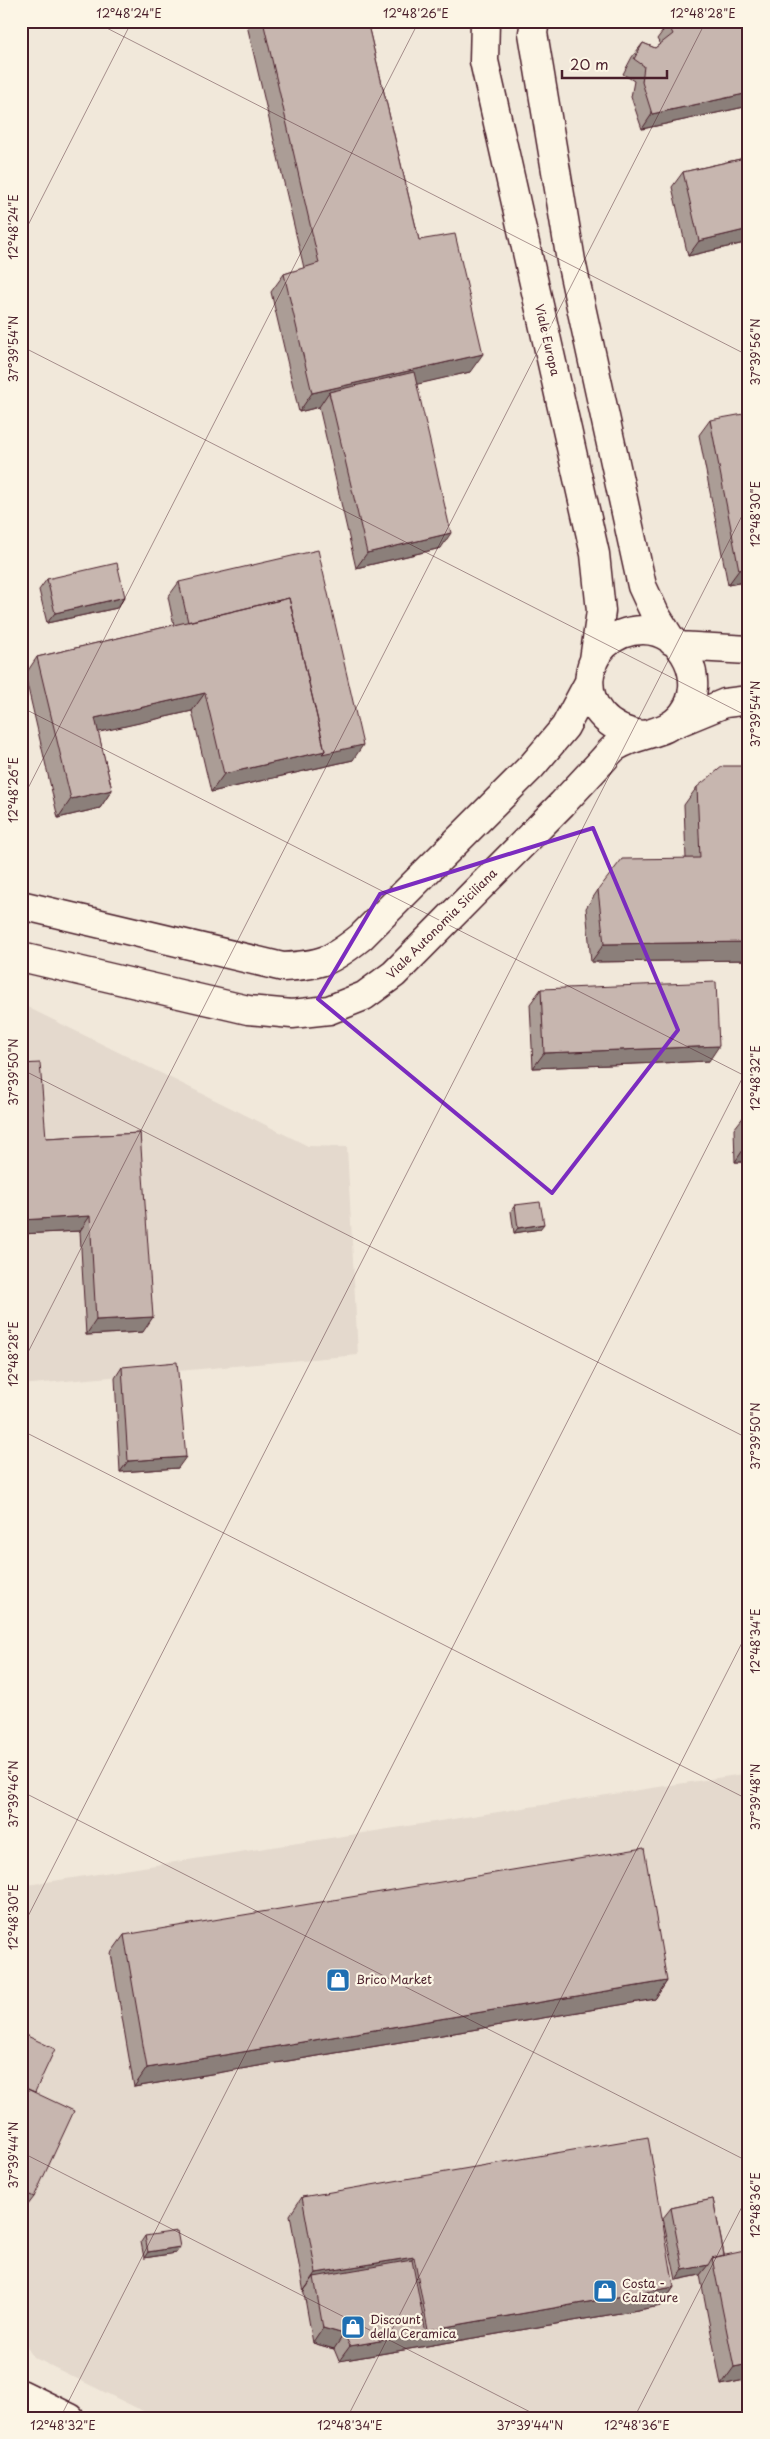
<svg xmlns="http://www.w3.org/2000/svg" width="770" height="2439" viewBox="0 0 770 2439" font-family="'Playpen Sans',sans-serif">
	<style>
		.built { fill: #e4d9cd }
		.lines { fill: none; stroke-linecap: round; stroke-linejoin: round }
		.street-casing { stroke: #4a1f2b; stroke-width: 31 }
		.secondary-casing { stroke: #4a1f2b; stroke-width: 31 }
		.street { stroke: #fcf5e5; stroke-width: 28 }
		.secondary { stroke: #fcf5e5; stroke-width: 28 }
		.wall { fill: #ab9d96; stroke: #4a1f2b }
		.shaded-wall { fill: #8b7f7a; stroke: #4a1f2b }
		.building { fill: #c7b6af; stroke: #4a1f2b }
		.marked { fill: none; stroke: #7b2cbf; stroke-width: 4; stroke-linejoin: round }
		.ticks { fill: none; stroke: #4a1f2b; stroke-width: 1; stroke-opacity: 0.45 }
		.labels { text-anchor: middle; stroke-width: 4.5; stroke-linejoin: round; paint-order: stroke }
		.street-label { font-size: 12px; fill: #4a1f2b; stroke: #fcf5e5 }
		.poi-label { font-size: 12px; fill: #4a1f2b; stroke: #fcf5e5; text-anchor: start }
		.neatline { fill: none; stroke: #4a1f2b; stroke-width: 2 }
		.ticks-label { font-size: 12px; text-anchor: middle; fill: #4a1f2b }
	</style>
	<rect width="100%" height="100%" fill="#f1e8da"/>
	<filter id="ink" filterUnits="userSpaceOnUse"><feTurbulence type="fractalNoise" baseFrequency=".02" numOctaves="2"/><feDisplacementMap in="SourceGraphic" scale="10" xChannelSelector="R" yChannelSelector="G"/><feConvolveMatrix kernelMatrix="1 2 1 2 8 2 1 2 1" color-interpolation-filters="sRGB"/></filter>
	<g filter="url(#ink)">
		<path class="built" d="M 21,1004 L 308,1146 L 347,1147 L 358,1355 L 21,1385 Z
			M 749,1773 L 749,2418 L 157,2418 L 33,2357 L 21,2337 L 21,1886 Z"/>
		<g class="lines">
			<g class="street-casing">
				<path id="street" d="M 485,21 L 484,61 L 595,554 L 601,611 L 594,660
					M 535,21 L 533,33 L 571,261 L 642,586 L 655,614 L 672,641
					M 678,646 L 749,650
					M 674,724 L 725,703 L 749,700
					M 21,905 L 283,967 C 322,965 331,961 361,937 L 532,766 L 565,727 L 589,682
					M 21,957 L 248,1010 L 292,1014 L 329,1010 L 364,996 L 394,974 C 450,917 506,860 562,804 C 575,790 588,776 601,762 C 606,757 611,749 617,746 C 639,732 666,736 683,714 C 708,682 684,630 643,630 C 577,631 566,725 643,735"/>
			</g>
			<g class="secondary-casing">
				<path id="secondary" d="M 21,2394 L 70,2418"/>
			</g>
			<use href="#street" class="street"/>
			<use href="#secondary" class="secondary"/>
		</g>
		<path class="wall" d="M 246,21 L 367,21 L 419,240 L 470,372 L 416,384 L 441,548 L 356,568 L 319,407 L 299,412 L 271,292 L 284,274 L 304,268 Z
			M 749,21 L 749,106 L 642,129 L 631,97 L 634,81 L 623,74 L 632,57 L 643,43 L 655,48 L 660,44 L 657,39 L 668,24 Z
			M 749,157 L 749,242 L 688,256 L 672,187 L 683,172 Z
			M 710,420 L 749,581 L 728,585 L 699,435 Z
			M 47,579 L 125,597 L 117,608 L 47,623 L 39,590 Z
			M 179,582 L 353,760 L 211,792 L 192,711 L 98,732 L 112,790 L 100,808 L 58,818 L 25,675 L 37,657 L 174,625 L 168,597 Z
			M 697,787 L 749,960 L 591,962 L 586,908 L 598,890 L 686,859 L 684,805 Z
			M 541,989 L 709,1061 L 533,1068 L 530,1004 Z
			M 745,1115 L 749,1162 L 735,1162 L 734,1129 Z
			M 140,1133 L 143,1332 L 86,1335 L 80,1231 L 21,1234 L 46,1138 Z
			M 515,1205 L 540,1229 L 514,1233 L 511,1211 Z
			M 122,1367 L 178,1468 L 120,1472 L 115,1378 Z
			M 124,1935 L 667,1981 L 655,1999 L 134,2087 L 111,1953 Z
			M 21,2033 L 35,2092 L 34,2197 L 21,2214 Z
			M 302,2197 L 674,2287 L 661,2306 L 339,2361 L 334,2349 L 313,2343 L 290,2215 Z
			M 713,2199 L 749,2379 L 721,2385 L 700,2275 L 676,2280 L 663,2218 L 671,2208 Z
			M 145,2236 L 176,2253 L 144,2258 L 141,2242 Z"/>
		<path class="shaded-wall" d="M 749,93 L 749,106 L 642,129 L 652,114 Z
			M 749,229 L 749,242 L 688,256 L 699,241 Z
			M 483,354 L 470,372 L 332,404 L 329,392 L 319,407 L 299,412 L 312,393 Z
			M 451,533 L 441,548 L 356,568 L 367,553 Z
			M 749,568 L 749,581 L 728,585 L 739,570 Z
			M 125,597 L 117,608 L 47,623 L 55,613 Z
			M 205,693 L 192,711 L 82,736 L 95,718 Z
			M 363,745 L 353,760 L 211,792 L 224,774 L 325,751 Z
			M 112,790 L 100,808 L 58,818 L 71,799 Z
			M 749,942 L 749,960 L 591,962 L 604,944 Z
			M 719,1046 L 709,1061 L 533,1068 L 544,1053 Z
			M 745,1147 L 749,1147 L 749,1162 L 735,1162 Z
			M 90,1216 L 80,1231 L 21,1234 L 21,1220 Z
			M 544,1224 L 540,1229 L 514,1233 L 518,1228 Z
			M 153,1317 L 143,1332 L 86,1335 L 96,1320 Z
			M 186,1457 L 178,1468 L 120,1472 L 128,1461 Z
			M 667,1981 L 655,1999 L 134,2087 L 147,2068 Z
			M 180,2247 L 176,2253 L 144,2258 L 148,2252 Z
			M 414,2257 L 401,2275 L 314,2277 L 303,2292 L 316,2273 Z
			M 708,2265 L 700,2275 L 676,2280 L 683,2270 Z
			M 674,2287 L 661,2306 L 339,2361 L 350,2346 L 426,2333 L 428,2330 Z
			M 323,2328 L 344,2334 L 334,2349 L 313,2343 Z
			M 749,2364 L 749,2379 L 721,2385 L 734,2367 Z"/>
		<path class="building" d="M 263,21 L 367,21 L 419,240 L 455,234 L 483,354 L 312,393 L 284,274 L 319,263 Z
			M 682,21 L 749,21 L 749,93 L 652,114 L 642,82 L 644,66 L 634,59 L 643,43 L 655,48 L 673,34 L 668,24 Z
			M 749,157 L 749,229 L 699,241 L 683,172 Z
			M 414,372 L 451,533 L 367,553 L 329,392 Z
			M 749,413 L 749,568 L 739,570 L 710,420 Z
			M 318,550 L 363,745 L 322,754 L 325,751 L 289,598 L 188,622 L 179,582 Z
			M 117,563 L 125,597 L 55,613 L 47,579 Z
			M 289,598 L 325,751 L 224,774 L 205,693 L 95,718 L 112,790 L 71,799 L 37,657 Z
			M 723,766 L 749,766 L 749,942 L 604,944 L 598,890 L 622,859 L 700,858 L 697,787 Z
			M 716,982 L 719,1046 L 544,1053 L 541,989 Z
			M 40,1063 L 46,1138 L 140,1133 L 153,1317 L 96,1320 L 90,1216 L 21,1220 L 21,1064 Z
			M 745,1115 L 749,1115 L 749,1147 L 745,1147 Z
			M 540,1202 L 544,1224 L 518,1228 L 515,1205 Z
			M 177,1362 L 186,1457 L 128,1461 L 122,1367 Z
			M 644,1848 L 667,1981 L 147,2068 L 124,1935 Z
			M 21,2033 L 55,2049 L 35,2092 L 21,2086 Z
			M 21,2086 L 74,2111 L 34,2197 L 21,2191 Z
			M 648,2137 L 674,2287 L 428,2330 L 414,2257 L 316,2273 L 302,2197 Z
			M 713,2199 L 724,2255 L 712,2258 L 708,2265 L 683,2270 L 671,2208 Z
			M 177,2231 L 180,2247 L 148,2252 L 145,2236 Z
			M 749,2250 L 749,2364 L 734,2367 L 712,2258 Z
			M 412,2260 L 426,2333 L 350,2346 L 344,2334 L 323,2328 L 314,2277 Z"/>
	</g>
	<path class="marked" d="M 593,828 L 678,1030 L 552,1193 L 318,999 L 380,894 Z"/>
	<path class="ticks" d="M 93,21 L 749,356M 21,239 L 132,21M 21,346 L 749,717M 21,707 L 749,1078M 21,802 L 419,21M 21,1069 L 749,1439M 21,1366 L 706,21M 21,1430 L 749,1800M 21,1791 L 749,2162M 21,1930 L 749,502M 21,2152 L 542,2418M 60,2418 L 749,1065M 347,2418 L 749,1629M 634,2418 L 749,2193"/>
	<defs>
		<g id="shop-square" transform="scale(1.25)"><rect x="-9" y="-9" width="18" height="18" rx="4" fill="#1f6fb2" stroke="#fcf5e5"/><path d="M-5-2.5h2.3a2.7 3.5 0 0 1 5.4 0H5L5.5 6h-11ZM-1.5-2.5h3a1.5 2.3 0 0 0-3 0Z" fill="#fff"/></g>
	</defs>
	<g fill-rule="evenodd">
		<use href="#shop-square" x="338" y="1980"/>
		<use href="#shop-square" x="605" y="2291"/>
		<use href="#shop-square" x="353" y="2327"/>
	</g>
	<g class="labels">
		<g class="street-label">
			<text transform="translate(547 340) rotate(77)" y="4">Viale Europa</text>
			<text transform="translate(442 924) rotate(-45)" y="4">Viale Autonomia Siciliana</text>
		</g>
		<g class="poi-label">
			<text x="356" y="1984">Brico Market</text>
			<text x="622" y="2288">Costa -<tspan x="622" dy="14">Calzature</tspan></text>
			<text x="370" y="2324">Discount<tspan x="370" dy="14">della Ceramica</tspan></text>
		</g>
	</g>
	<rect width="770" height="2439" fill="none" stroke="#fcf5e5" stroke-width="55"/>
	<path d="M562 70v8h105v-8" fill="none" stroke="#4a1f2b" stroke-width="2.5"/>
	<text x="570" y="70" font-size="15" fill="#4a1f2b" stroke="#fcf5e5" stroke-width="4" paint-order="stroke">20 m</text>
	<rect x="28" y="28" width="714" height="2384" class="neatline"/>
	<g class="ticks-label">
		<text x="129" y="18">12°48'24"E</text>
		<text x="416" y="18">12°48'26"E</text>
		<text x="703" y="18">12°48'28"E</text>
		<text transform="translate(14 227) rotate(-90)" y="4">12°48'24"E</text>
		<text transform="translate(14 349) rotate(-90)" y="4">37°39'54"N</text>
		<text transform="translate(756 352) rotate(-90)" y="4">37°39'56"N</text>
		<text transform="translate(756 514) rotate(-90)" y="4">12°48'30"E</text>
		<text transform="translate(756 714) rotate(-90)" y="4">37°39'54"N</text>
		<text transform="translate(14 790) rotate(-90)" y="4">12°48'26"E</text>
		<text transform="translate(14 1072) rotate(-90)" y="4">37°39'50"N</text>
		<text transform="translate(756 1078) rotate(-90)" y="4">12°48'32"E</text>
		<text transform="translate(14 1354) rotate(-90)" y="4">12°48'28"E</text>
		<text transform="translate(756 1436) rotate(-90)" y="4">37°39'50"N</text>
		<text transform="translate(756 1641) rotate(-90)" y="4">12°48'34"E</text>
		<text transform="translate(14 1794) rotate(-90)" y="4">37°39'46"N</text>
		<text transform="translate(756 1797) rotate(-90)" y="4">37°39'48"N</text>
		<text transform="translate(14 1917) rotate(-90)" y="4">12°48'30"E</text>
		<text transform="translate(14 2155) rotate(-90)" y="4">37°39'44"N</text>
		<text transform="translate(756 2205) rotate(-90)" y="4">12°48'36"E</text>
		<text x="63" y="2430">12°48'32"E</text>
		<text x="350" y="2430">12°48'34"E</text>
		<text x="530" y="2430">37°39'44"N</text>
		<text x="637" y="2430">12°48'36"E</text>
	</g>
</svg>
